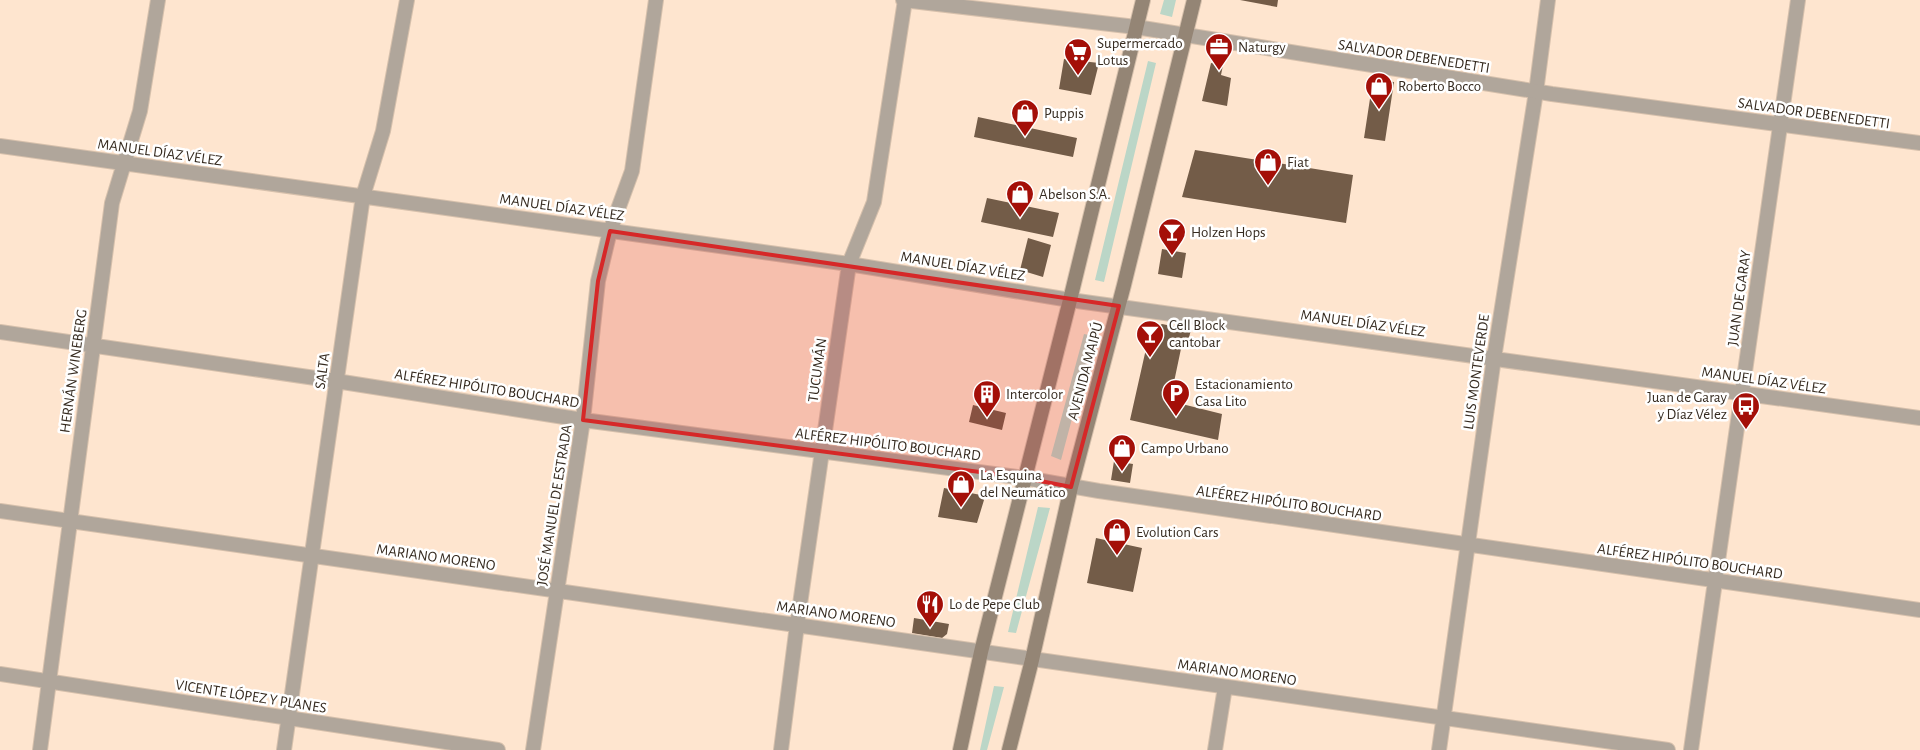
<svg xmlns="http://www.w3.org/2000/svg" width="1920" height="750" viewBox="0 0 1920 750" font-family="'Alegreya Sans',sans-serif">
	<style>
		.green { fill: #bbd6c7 }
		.building { fill: #735c48 }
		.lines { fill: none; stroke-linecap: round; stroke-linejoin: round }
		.minor-casing { stroke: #d6c0ac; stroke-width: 16 }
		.tertiary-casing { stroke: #d6c0ac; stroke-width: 16 }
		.secondary-casing { stroke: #d6c0ac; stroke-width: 16 }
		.minor { stroke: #b0a69b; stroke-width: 14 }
		.tertiary { stroke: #b0a69b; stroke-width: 14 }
		.secondary { stroke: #948575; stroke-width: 14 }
		.marked { fill: #d62828; fill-opacity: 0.2; stroke: #d62828; stroke-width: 4; stroke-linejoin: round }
		.labels { text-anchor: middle; stroke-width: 5; stroke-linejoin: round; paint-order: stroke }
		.poi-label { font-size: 15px; fill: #362b20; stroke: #fff; text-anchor: start }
		.street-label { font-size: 15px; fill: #362b20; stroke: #fff }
	</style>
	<rect width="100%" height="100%" fill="#fee5cf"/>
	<path class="green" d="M 1164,0 L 1176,0 L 1172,17 L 1160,14 Z
		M 1148,61 L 1156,63 L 1104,282 L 1095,280 Z
		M 1084,334 L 1094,336 L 1061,460 L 1051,456 Z
		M 1038,507 L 1050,508 L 1016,633 L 1008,632 Z
		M 994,686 L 1004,687 L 987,750 L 980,750 Z"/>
	<path class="building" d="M 1240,0 L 1278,0 L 1277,7 Z
		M 1064,59 L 1099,63 L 1091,95 L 1059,89 Z
		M 1211,63 L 1223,65 L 1221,75 L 1231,78 L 1227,106 L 1202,101 Z
		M 1373,79 L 1394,82 L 1385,141 L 1364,138 Z
		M 978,117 L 1077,138 L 1073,157 L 974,137 Z
		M 1195,150 L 1353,175 L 1346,223 L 1182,197 Z
		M 987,198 L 1059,213 L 1053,237 L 981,222 Z
		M 1028,238 L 1051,245 L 1043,277 L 1020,270 Z
		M 1162,249 L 1186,253 L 1182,278 L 1158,274 Z
		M 1162,324 L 1191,330 L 1187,345 L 1182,344 L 1170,401 L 1222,414 L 1218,440 L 1130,420 L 1150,331 Z
		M 973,405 L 1006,413 L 1002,430 L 969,422 Z
		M 1114,461 L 1133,464 L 1130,483 L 1111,480 Z
		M 944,488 L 981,495 L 984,500 L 977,523 L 938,517 Z
		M 1096,538 L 1142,548 L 1133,592 L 1087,583 Z
		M 914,618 L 949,624 L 947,634 L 942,638 L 912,633 Z"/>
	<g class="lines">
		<g class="minor-casing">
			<path id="minor" d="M 903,0 L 1136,27
				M 0,146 L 849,264 L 1070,300 L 1920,418
				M 0,332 L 336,381 L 583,420 L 1025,478 L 1099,491 L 1920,610
				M 0,511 L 1668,750
				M 0,674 L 498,750
				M 40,750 L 112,203 L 140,111 L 158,0
				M 284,750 L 363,196 L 383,131 L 407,0
				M 533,750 L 583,420 L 598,281 L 610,231 L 632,171 L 656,0
				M 781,750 L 797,625 L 849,264 L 874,202 L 905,0
				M 1215,750 L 1225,687
				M 1439,750 L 1494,358 L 1536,92 L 1548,0
				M 1691,750 L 1798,0"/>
		</g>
		<g class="tertiary-casing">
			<path id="tertiary" d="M 1136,27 L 1552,94 L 1920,143"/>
		</g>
		<g class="secondary-casing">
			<path id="secondary" d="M 960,750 L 981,652 L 1070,300 L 1143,0
				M 1009,750 L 1032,660 L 1071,487 L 1124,285 L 1194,0"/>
		</g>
		<use href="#minor" class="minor"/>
		<use href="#tertiary" class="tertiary"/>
		<use href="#secondary" class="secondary"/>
	</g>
	<path class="marked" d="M 610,231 L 1119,306 L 1071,487 L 1025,478 L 583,420 L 598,281 Z"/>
	<defs>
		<g id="office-pin" transform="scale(1.4375)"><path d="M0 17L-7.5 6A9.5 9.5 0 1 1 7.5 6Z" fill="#a40f08" stroke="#fff"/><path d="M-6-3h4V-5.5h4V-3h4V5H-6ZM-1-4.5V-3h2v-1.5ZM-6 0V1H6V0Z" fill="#fff"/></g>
		<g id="supermarket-pin" transform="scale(1.4375)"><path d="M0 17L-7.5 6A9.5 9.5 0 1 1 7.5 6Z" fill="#a40f08" stroke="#fff"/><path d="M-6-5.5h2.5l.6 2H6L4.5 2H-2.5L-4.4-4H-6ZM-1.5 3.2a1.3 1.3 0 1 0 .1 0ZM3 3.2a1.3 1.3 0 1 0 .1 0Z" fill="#fff"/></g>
		<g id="shop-pin" transform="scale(1.4375)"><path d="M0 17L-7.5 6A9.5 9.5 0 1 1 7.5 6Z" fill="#a40f08" stroke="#fff"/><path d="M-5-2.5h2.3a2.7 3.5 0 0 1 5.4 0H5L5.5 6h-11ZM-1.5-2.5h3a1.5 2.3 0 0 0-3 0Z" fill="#fff"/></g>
		<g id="bar-pin" transform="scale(1.4375)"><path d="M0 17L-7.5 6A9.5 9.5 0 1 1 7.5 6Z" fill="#a40f08" stroke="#fff"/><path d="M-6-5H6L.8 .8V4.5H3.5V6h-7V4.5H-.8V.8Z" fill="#fff"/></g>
		<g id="parking-pin" transform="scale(1.4375)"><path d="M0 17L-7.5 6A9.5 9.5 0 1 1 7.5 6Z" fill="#a40f08" stroke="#fff"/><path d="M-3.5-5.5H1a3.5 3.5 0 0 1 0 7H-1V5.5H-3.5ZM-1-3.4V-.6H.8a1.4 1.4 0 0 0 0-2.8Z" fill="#fff"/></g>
		<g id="building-pin" transform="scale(1.4375)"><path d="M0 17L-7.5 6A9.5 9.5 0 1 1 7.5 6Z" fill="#a40f08" stroke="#fff"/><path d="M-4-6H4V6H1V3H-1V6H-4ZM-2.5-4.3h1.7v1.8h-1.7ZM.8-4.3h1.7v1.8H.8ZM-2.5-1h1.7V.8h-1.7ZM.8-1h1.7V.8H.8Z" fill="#fff"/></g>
		<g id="bus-pin" transform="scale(1.4375)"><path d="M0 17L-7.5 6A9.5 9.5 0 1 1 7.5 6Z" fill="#a40f08" stroke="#fff"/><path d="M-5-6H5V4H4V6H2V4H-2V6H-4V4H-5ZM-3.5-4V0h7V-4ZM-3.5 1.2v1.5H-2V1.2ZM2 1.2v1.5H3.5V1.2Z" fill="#fff"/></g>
		<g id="restaurant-pin" transform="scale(1.4375)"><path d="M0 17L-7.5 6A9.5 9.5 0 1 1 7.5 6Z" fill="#a40f08" stroke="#fff"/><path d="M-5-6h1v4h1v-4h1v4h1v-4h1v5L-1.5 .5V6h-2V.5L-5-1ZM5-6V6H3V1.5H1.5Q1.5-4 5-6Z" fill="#fff"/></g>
	</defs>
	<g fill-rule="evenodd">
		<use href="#office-pin" x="1219" y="47"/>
		<use href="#supermarket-pin" x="1078" y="52"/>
		<use href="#shop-pin" x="1379" y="86"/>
		<use href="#shop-pin" x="1025" y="113"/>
		<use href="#shop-pin" x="1268" y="162"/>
		<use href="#shop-pin" x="1020" y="194"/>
		<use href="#bar-pin" x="1172" y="232"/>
		<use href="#bar-pin" x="1150" y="334"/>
		<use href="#parking-pin" x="1176" y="393"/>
		<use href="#building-pin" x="987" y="394"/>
		<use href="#bus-pin" x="1746" y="406"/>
		<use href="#shop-pin" x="1122" y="448"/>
		<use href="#shop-pin" x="961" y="484"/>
		<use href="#shop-pin" x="1117" y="532"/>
		<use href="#restaurant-pin" x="930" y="604"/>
	</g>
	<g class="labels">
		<g class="poi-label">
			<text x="1097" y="48">Supermercado<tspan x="1097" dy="17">Lotus</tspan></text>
			<text x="1238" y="52">Naturgy</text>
			<text x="1398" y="91">Roberto Bocco</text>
			<text x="1044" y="118">Puppis</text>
			<text x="1287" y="167">Fiat</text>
			<text x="1039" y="199">Abelson S.A.</text>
			<text x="1191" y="237">Holzen Hops</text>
			<text x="1169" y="330">Cell Block<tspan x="1169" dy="17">cantobar</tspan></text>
			<text x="1195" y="389">Estacionamiento<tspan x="1195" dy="17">Casa Lito</tspan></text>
			<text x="1006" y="399">Intercolor</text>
			<text x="1727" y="402" text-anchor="end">Juan de Garay<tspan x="1727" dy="17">y Díaz Vélez</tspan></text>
			<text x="1141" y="453">Campo Urbano</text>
			<text x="980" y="480">La Esquina<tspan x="980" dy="17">del Neumático</tspan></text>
			<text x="1136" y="537">Evolution Cars</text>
			<text x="949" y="609">Lo de Pepe Club</text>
		</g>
		<g class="street-label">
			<text transform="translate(1414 56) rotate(9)" y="5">SALVADOR DEBENEDETTI</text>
			<text transform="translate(1814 113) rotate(8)" y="5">SALVADOR DEBENEDETTI</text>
			<text transform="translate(160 152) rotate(8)" y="5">MANUEL DÍAZ VÉLEZ</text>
			<text transform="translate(562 207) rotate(8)" y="5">MANUEL DÍAZ VÉLEZ</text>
			<text transform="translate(963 266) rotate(9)" y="5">MANUEL DÍAZ VÉLEZ</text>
			<text transform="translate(1739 298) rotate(-82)" y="5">JUAN DE GARAY</text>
			<text transform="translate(1363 323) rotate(8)" y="5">MANUEL DÍAZ VÉLEZ</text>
			<text transform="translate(817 370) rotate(-82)" y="5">TUCUMÁN</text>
			<text transform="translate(73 371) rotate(-82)" y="5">HERNÁN WINEBERG</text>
			<text transform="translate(322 371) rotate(-82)" y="5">SALTA</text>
			<text transform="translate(1085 371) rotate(-75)" y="5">AVENIDA MAIPÚ</text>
			<text transform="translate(1476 372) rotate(-82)" y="5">LUIS MONTEVERDE</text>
			<text transform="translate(1764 380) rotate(8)" y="5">MANUEL DÍAZ VÉLEZ</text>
			<text transform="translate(487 388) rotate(9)" y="5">ALFÉREZ HIPÓLITO BOUCHARD</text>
			<text transform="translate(888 444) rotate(7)" y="5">ALFÉREZ HIPÓLITO BOUCHARD</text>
			<text transform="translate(1289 503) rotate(8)" y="5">ALFÉREZ HIPÓLITO BOUCHARD</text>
			<text transform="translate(554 505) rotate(-81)" y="5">JOSÉ MANUEL DE ESTRADA</text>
			<text transform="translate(436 557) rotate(8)" y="5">MARIANO MORENO</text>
			<text transform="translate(1690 561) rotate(8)" y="5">ALFÉREZ HIPÓLITO BOUCHARD</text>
			<text transform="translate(836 614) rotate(8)" y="5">MARIANO MORENO</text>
			<text transform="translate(1237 672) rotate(8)" y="5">MARIANO MORENO</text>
			<text transform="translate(251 696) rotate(9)" y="5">VICENTE LÓPEZ Y PLANES</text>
		</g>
	</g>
</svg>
